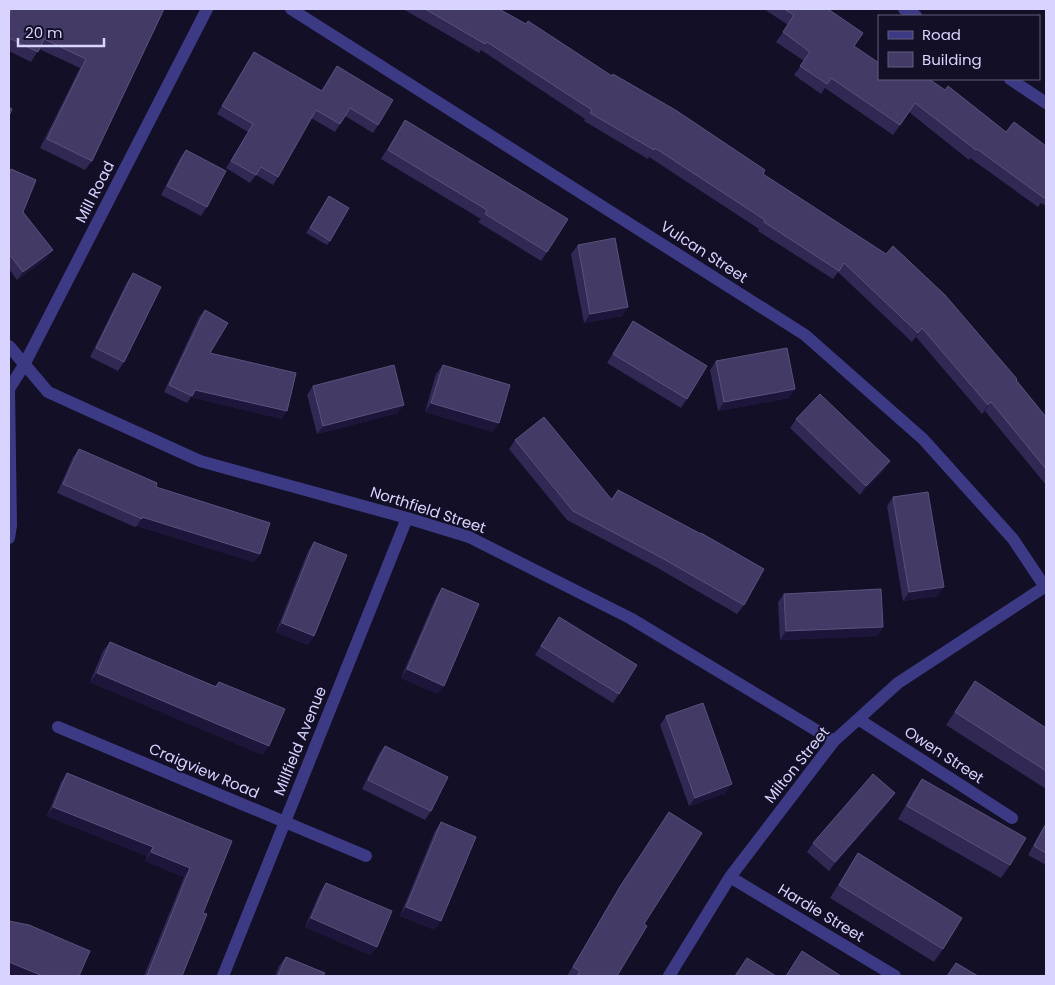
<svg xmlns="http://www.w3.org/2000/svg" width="1055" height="985" viewBox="0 0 1055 985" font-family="Poppins,sans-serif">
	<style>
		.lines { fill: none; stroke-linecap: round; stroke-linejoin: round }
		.minor { stroke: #3d3a85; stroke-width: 12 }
		.wall { fill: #312854 }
		.shaded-wall { fill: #1d163a }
		.building { fill: #433a66; stroke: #5a527e }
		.labels { text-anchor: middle; stroke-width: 4; stroke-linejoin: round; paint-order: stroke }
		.street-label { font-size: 15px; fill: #d9d4ff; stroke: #130f26 }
	</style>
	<rect width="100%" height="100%" fill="#130f26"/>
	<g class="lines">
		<path class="minor" d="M 291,9 L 805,335 L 923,439 L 1013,539 L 1045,587
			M 904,9 L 916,16
			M 1010,79 L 1046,103
			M 9,346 L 48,392 L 200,461 L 407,518 L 469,537 L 630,618 L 834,741
			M 9,538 L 11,525 L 9,389 L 24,365 L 207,9
			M 858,719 L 1012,818
			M 58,727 L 366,856
			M 730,877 L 895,976
			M 223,976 L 407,518
			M 669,976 L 730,877 L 834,741 L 898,683 L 1046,586"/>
	</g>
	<path class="wall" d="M 9,9 L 164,9 L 92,161 L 85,170 L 40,148 L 80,68 L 39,49 L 31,62 L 9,51 Z
		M 403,9 L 499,9 L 612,76 L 763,174 L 1017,381 L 1046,417 L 1046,485 L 985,411 L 982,414 L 916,337 L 912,342 L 838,272 L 833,279 L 758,231 L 759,229 L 649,157 L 648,159 L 584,121 L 585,119 L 481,50 L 479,53 Z
		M 764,9 L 828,9 L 854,46 L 879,79 L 1006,132 L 1046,146 L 1046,206 L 1041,203 L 1038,207 L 970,158 L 969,160 L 909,112 L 893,135 L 825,88 L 821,94 L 794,75 L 804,61 L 776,42 L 788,25 Z
		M 254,52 L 321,91 L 337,66 L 378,125 L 373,133 L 345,116 L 335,132 L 311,118 L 278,177 L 273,185 L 256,175 L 250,183 L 226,168 L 248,132 L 217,114 L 249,60 Z
		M 405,120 L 547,252 L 541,261 L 478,222 L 481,219 L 381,159 Z
		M 186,150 L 207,207 L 201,216 L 161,195 L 180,158 Z
		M 11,169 L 23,212 L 47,258 L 17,280 L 9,269 L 9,172 Z
		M 329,196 L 330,241 L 327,245 L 306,233 Z
		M 578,245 L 628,307 L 622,316 L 584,323 L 571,254 Z
		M 133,273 L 124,362 L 118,371 L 90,357 L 127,282 Z
		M 205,310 L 210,353 L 282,419 L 191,397 L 187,403 L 164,392 L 199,317 Z
		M 633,321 L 687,399 L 681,408 L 607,363 Z
		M 716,361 L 789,398 L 718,411 L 710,370 Z
		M 443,365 L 493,432 L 425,412 L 436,374 Z
		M 313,386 L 398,413 L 317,434 L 307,395 Z
		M 796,419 L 884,470 L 860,495 L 790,428 Z
		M 515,440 L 611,499 L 618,490 L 744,605 L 737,614 L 656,567 L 567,520 L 509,449 Z
		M 79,449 L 156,487 L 260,554 L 254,562 L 137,526 L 135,527 L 57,493 L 73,457 Z
		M 893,497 L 938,596 L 903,601 L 887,506 Z
		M 314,542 L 314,636 L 308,645 L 276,632 L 308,551 Z
		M 442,588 L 438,694 L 401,678 L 436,597 Z
		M 784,594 L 883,627 L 877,636 L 780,640 L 778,602 Z
		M 559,617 L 619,694 L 613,703 L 535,655 Z
		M 110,642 L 215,686 L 219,682 L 263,755 L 90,682 L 103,651 Z
		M 975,681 L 1046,728 L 1046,789 L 946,725 Z
		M 666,716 L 726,793 L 689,806 L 660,725 Z
		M 385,746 L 431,811 L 425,820 L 362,789 L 379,754 Z
		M 67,773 L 232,841 L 203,913 L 182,976 L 144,976 L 184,877 L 145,861 L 147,856 L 47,816 L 61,782 Z
		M 922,779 L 1010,865 L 1001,878 L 898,819 L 913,792 Z
		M 889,802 L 829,871 L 807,852 L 813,843 Z
		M 669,812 L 644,924 L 617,976 L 567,976 L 615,894 Z
		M 441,822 L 435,930 L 400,916 L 435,831 Z
		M 1046,822 L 1046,865 L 1028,855 Z
		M 858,853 L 943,949 L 934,962 L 830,898 Z
		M 326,883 L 377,947 L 370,955 L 305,927 L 320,892 Z
		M 286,957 L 323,976 L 275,976 L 279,966 Z"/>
	<path class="shaded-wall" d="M 53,250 L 47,258 L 17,280 L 23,272 Z
		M 628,307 L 622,316 L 584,323 L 590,314 Z
		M 922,328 L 916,337 L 912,342 L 918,333 Z
		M 795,389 L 789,398 L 718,411 L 724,402 Z
		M 195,390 L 287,411 L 282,419 L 191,397 Z
		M 991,402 L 985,411 L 982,414 L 988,405 Z
		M 431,403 L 499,423 L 493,432 L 425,412 Z
		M 404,405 L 398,413 L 317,434 L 323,426 Z
		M 890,461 L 884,470 L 860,495 L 866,486 Z
		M 142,517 L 260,554 L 254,562 L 137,526 Z
		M 944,587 L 938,596 L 903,601 L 909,592 Z
		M 282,623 L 314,636 L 308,645 L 276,632 Z
		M 883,627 L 877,636 L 780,640 L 786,631 Z
		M 407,669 L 444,686 L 438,694 L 401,678 Z
		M 97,673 L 269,746 L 263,755 L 90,682 Z
		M 732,784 L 726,793 L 689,806 L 695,798 Z
		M 895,793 L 889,802 L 829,871 L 835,862 Z
		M 53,807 L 153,847 L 147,856 L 47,816 Z
		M 151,852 L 190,868 L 184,877 L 145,861 Z
		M 406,907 L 441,921 L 435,930 L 400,916 Z
		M 311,918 L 377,947 L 370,955 L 305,927 Z
		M 9,962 L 43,976 L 16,976 L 9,973 Z"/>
	<path class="building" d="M 9,9 L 164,9 L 92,161 L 47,139 L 86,59 L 44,39 L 38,52 L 9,38 L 9,16 L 11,10 Z
		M 425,9 L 499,9 L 526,24 L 528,21 L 612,76 L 613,74 L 677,111 L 765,170 L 763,174 L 886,254 L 893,246 L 945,295 L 1017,379 L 1016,380 L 1046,417 L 1046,469 L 991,402 L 988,405 L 922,328 L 918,333 L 844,263 L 839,271 L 764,222 L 765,220 L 655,148 L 654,150 L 590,113 L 592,110 L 487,42 L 485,44 Z
		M 784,9 L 828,9 L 863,33 L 854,46 L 879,63 L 879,79 L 929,79 L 945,90 L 948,86 L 1006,132 L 1014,122 L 1046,146 L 1046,195 L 1044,198 L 977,149 L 976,150 L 915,103 L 900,125 L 831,78 L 827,84 L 800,66 L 810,52 L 783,32 L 794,15 Z
		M 254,52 L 322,91 L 337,66 L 393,100 L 378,125 L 350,108 L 340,124 L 316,110 L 278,177 L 261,167 L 256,175 L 231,161 L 253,124 L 222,106 Z
		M 9,107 L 12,109 L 9,116 Z
		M 405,120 L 568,219 L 547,252 L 485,214 L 487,210 L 388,150 Z
		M 186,150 L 226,171 L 207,207 L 167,186 Z
		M 11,169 L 36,180 L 23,212 L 53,250 L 23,272 L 9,254 L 9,174 Z
		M 329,196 L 349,208 L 330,241 L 310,228 Z
		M 615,238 L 628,307 L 590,314 L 578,245 Z
		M 133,273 L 161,287 L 124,362 L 96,348 Z
		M 205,310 L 228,323 L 210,353 L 296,373 L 287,411 L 195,390 L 192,396 L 169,385 Z
		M 633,321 L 707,366 L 687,399 L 613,354 Z
		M 787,348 L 795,389 L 724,402 L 716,361 Z
		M 394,365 L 404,405 L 323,426 L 313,386 Z
		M 443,365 L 510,385 L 499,423 L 431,403 Z
		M 820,394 L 890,461 L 866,486 L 796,419 Z
		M 544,417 L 612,500 L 618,490 L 701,534 L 701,533 L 764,569 L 744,605 L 662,558 L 573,511 L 515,440 Z
		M 79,449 L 157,483 L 156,487 L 270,523 L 260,554 L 142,517 L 142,519 L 63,484 Z
		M 928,492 L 944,587 L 909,592 L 893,497 Z
		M 314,542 L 347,555 L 314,636 L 282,623 Z
		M 442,588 L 479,604 L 444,686 L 407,669 Z
		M 881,589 L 883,627 L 786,631 L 784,594 Z
		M 559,617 L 637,665 L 619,694 L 541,646 Z
		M 110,642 L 216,687 L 219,682 L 285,709 L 269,746 L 97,673 Z
		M 975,681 L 1046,728 L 1046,771 L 955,712 Z
		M 703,703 L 732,784 L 695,798 L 666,716 Z
		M 385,746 L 448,777 L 431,811 L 368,780 Z
		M 67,773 L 232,841 L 203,913 L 207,914 L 182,976 L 147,976 L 190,868 L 151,852 L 153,847 L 53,807 Z
		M 873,774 L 895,793 L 835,862 L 813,843 Z
		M 922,779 L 1026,838 L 1010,865 L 907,806 Z
		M 669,812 L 702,833 L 644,924 L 647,926 L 617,976 L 577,976 L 580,971 L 573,967 L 621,885 Z
		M 441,822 L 476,837 L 441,921 L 406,907 Z
		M 1046,824 L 1046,853 L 1034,846 Z
		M 858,853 L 962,918 L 943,949 L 839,885 Z
		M 326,883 L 392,911 L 377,947 L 311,918 Z
		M 9,921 L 29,925 L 90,951 L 79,976 L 43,976 L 9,962 Z
		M 802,951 L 841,976 L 786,976 Z
		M 286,957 L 325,973 L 323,976 L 278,976 Z
		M 747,958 L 776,976 L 735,976 Z
		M 956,963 L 978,976 L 947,976 Z"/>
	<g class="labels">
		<g class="street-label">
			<text transform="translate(95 192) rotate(-63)" y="5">Mill Road</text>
			<text transform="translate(704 252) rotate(33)" y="5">Vulcan Street</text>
			<text transform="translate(428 510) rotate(18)" y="5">Northfield Street</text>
			<text transform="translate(300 741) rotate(-68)" y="5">Millfield Avenue</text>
			<text transform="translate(944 755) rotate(33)" y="5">Owen Street</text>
			<text transform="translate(797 765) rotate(-51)" y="5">Milton Street</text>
			<text transform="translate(204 771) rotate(23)" y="5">Craigview Road</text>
			<text transform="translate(821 913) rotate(31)" y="5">Hardie Street</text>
		</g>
	</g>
	<rect width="1055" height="985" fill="none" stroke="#d9d4ff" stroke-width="20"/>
	<rect x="878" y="15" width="162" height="65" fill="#130f26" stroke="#625e7d"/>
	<rect x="888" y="31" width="25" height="8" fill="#3d3a85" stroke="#625e7d"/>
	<text x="922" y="40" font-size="15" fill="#d9d4ff">Road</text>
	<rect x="888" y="52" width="25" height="15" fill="#433a66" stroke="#625e7d"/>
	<text x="922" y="65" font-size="15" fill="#d9d4ff">Building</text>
	<path d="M18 38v8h86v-8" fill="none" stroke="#d9d4ff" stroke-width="2.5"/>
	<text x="25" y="38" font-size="15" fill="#d9d4ff" stroke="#130f26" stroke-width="4" paint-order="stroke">20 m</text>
</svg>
